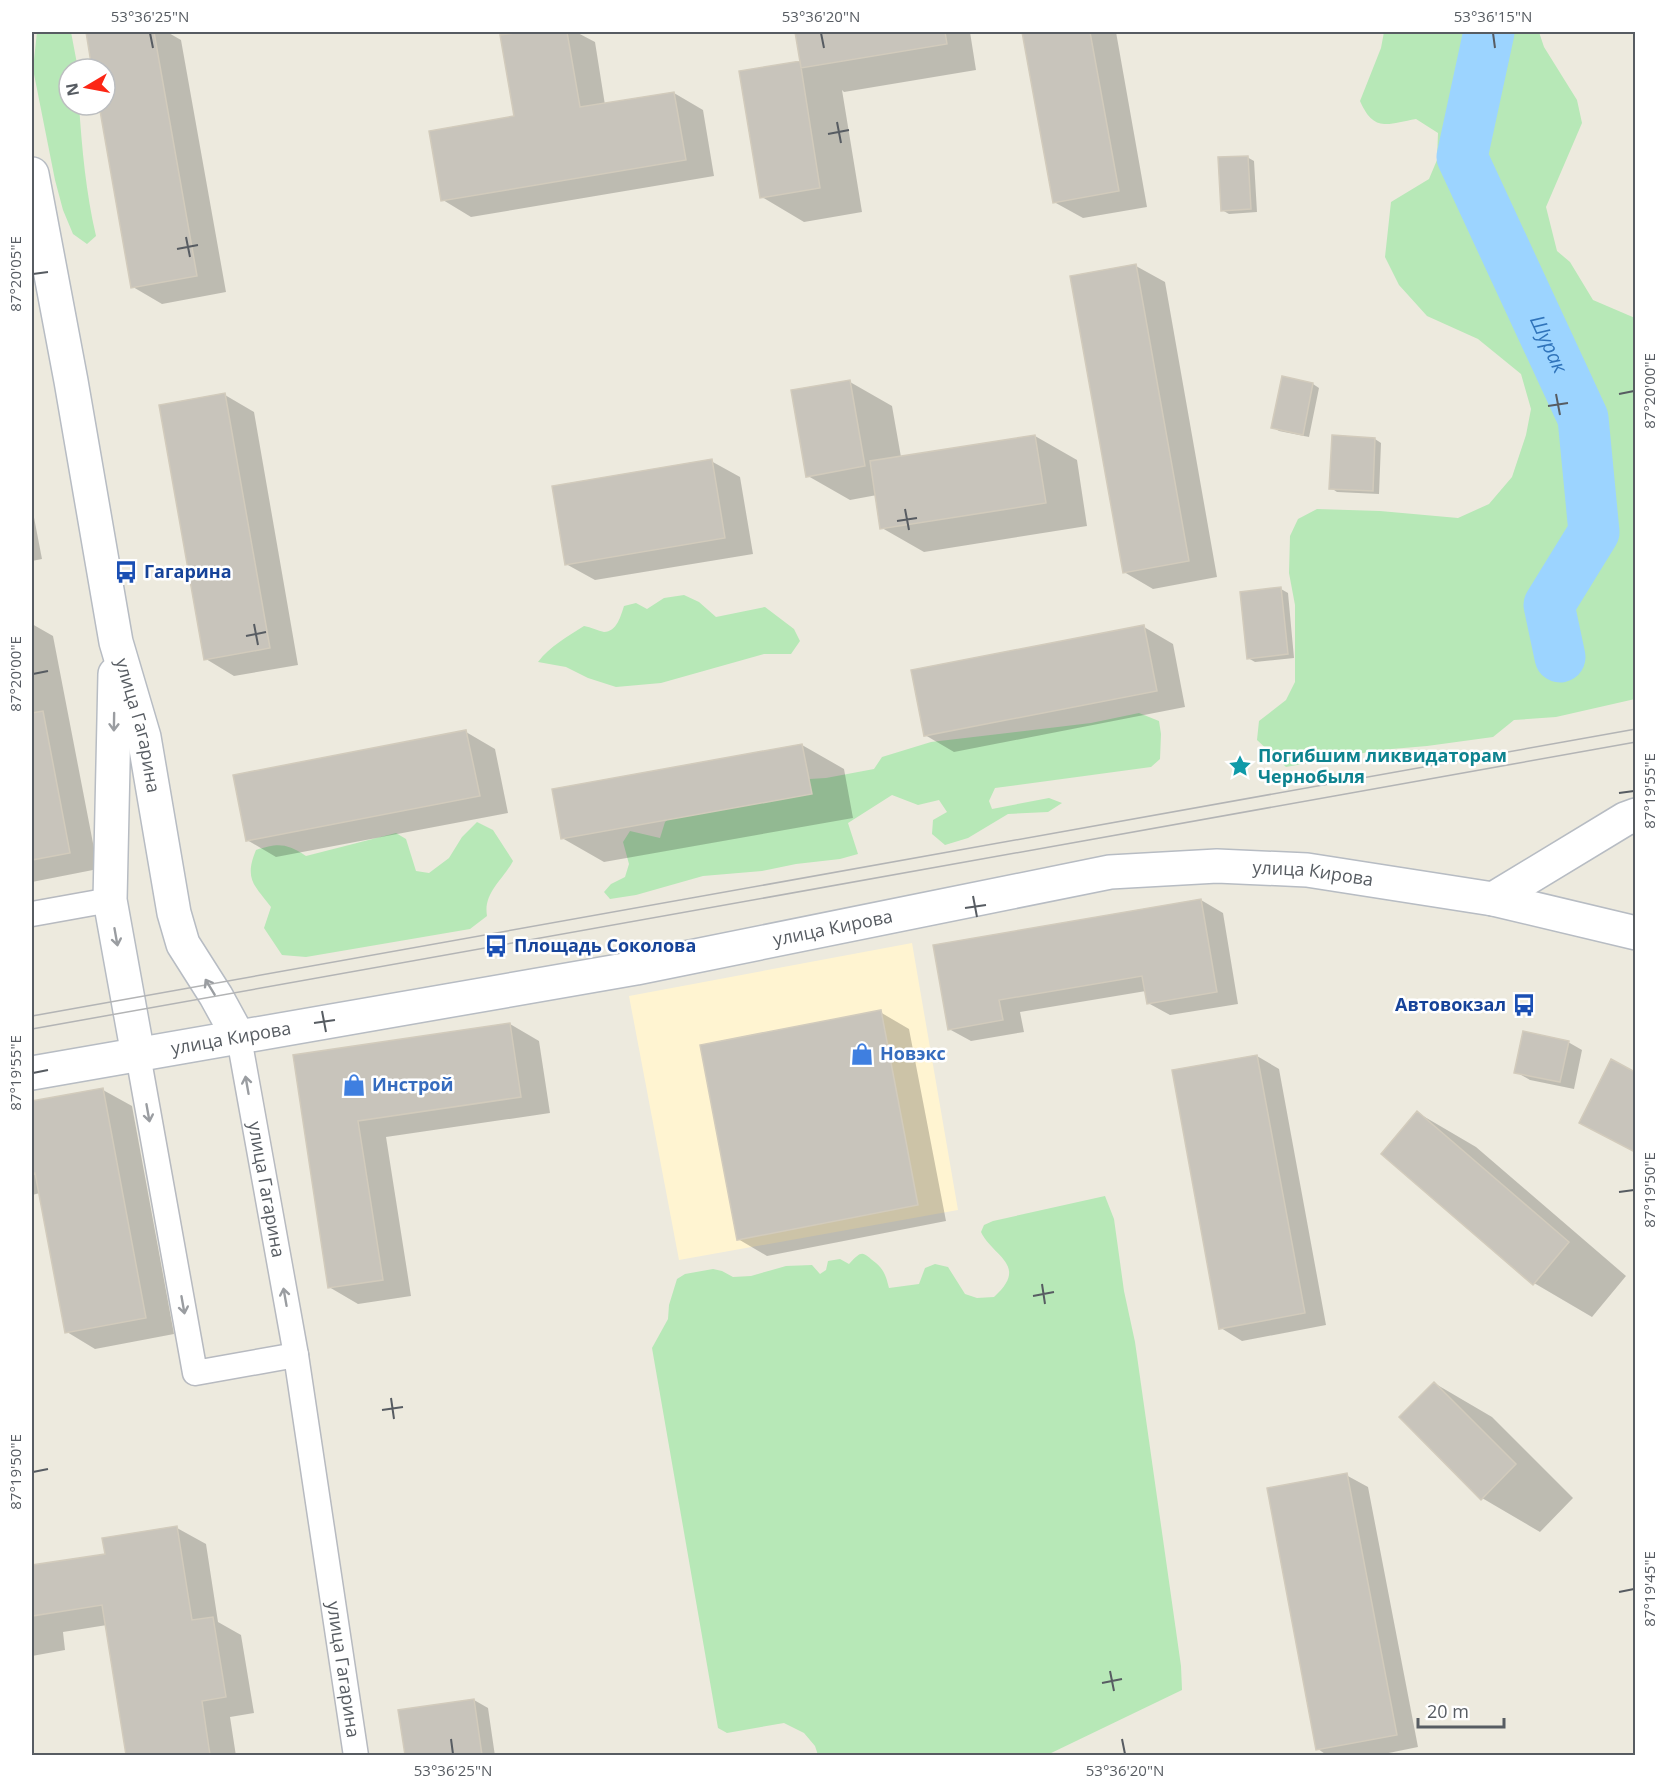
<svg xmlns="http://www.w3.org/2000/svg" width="1667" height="1787" viewBox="0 0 1667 1787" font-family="'Open Sans',sans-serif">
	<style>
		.commercial { fill: #fff4d1 }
		.green { fill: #b7e8b7 }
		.shadow { fill: #0003 }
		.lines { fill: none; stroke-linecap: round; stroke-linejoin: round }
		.river { stroke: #9cd4ff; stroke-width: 51 }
		.building { fill: #c8c4bb; stroke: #d2cbbc; stroke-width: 1.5 }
		.street-casing { stroke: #b7bac0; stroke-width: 27 }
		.secondary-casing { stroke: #b7bcc3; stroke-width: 36 }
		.street { stroke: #fff; stroke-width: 24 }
		.secondary { stroke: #fff; stroke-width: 33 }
		.tram { stroke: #b3b4b5; stroke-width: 1.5 }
		.oneway { stroke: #9a9da1 }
		.ticks { fill: none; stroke: #575c62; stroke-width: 2 }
		.labels { text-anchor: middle; stroke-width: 5; stroke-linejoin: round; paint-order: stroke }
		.transit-label { font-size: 18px; font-weight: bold; fill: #164399; stroke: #fff; text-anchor: start }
		.street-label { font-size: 18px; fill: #575c62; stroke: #fff }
		.culture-label { font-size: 18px; font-weight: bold; fill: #0d838f; stroke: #fff; text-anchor: start }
		.shop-label { font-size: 18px; font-weight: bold; fill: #366cbe; stroke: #fff; text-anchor: start }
		.water-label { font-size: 20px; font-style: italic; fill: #3074bb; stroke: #fff }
		.neatline { fill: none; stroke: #575c62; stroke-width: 2 }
		.ticks-label { font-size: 15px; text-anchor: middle; fill: #575c62 }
	</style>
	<rect width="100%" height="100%" fill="#edeade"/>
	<path class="commercial" d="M 912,943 L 958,1210 L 679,1260 L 629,996 Z"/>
	<path class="green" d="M 37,32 L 71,32 L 78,69 L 69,69 L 69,105 L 79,105 C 82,149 86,193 96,236 L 87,244 L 73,234 L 63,210 L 55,180 L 33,69 Z
		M 1384,32 L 1539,32 L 1544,47 L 1577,100 L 1582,123 L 1546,207 L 1557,251 L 1570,262 L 1593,300 L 1635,318 L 1635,699 L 1556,717 L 1514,720 L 1493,737 L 1427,746 L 1380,750 L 1286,767 L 1257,740 L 1259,721 L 1286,700 L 1295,682 L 1295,605 L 1289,573 L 1290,536 L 1298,519 L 1317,509 L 1380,511 L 1458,518 L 1489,504 L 1512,477 L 1526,435 L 1531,409 L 1521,374 L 1478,339 L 1427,316 L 1399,285 L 1385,257 L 1391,202 L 1429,179 L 1437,160 L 1438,133 L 1416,119 C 1388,124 1374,133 1360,101 L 1381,48 Z
		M 684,595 L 699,602 L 716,617 L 765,607 L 794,629 L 800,641 L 791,654 L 764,654 L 661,683 L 616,687 L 588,678 L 566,667 L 538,662 C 550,646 567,637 584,626 C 591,627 598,631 604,632 C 617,632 621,615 624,606 L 636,603 L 647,609 L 664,598 Z
		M 1139,713 L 1159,721 L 1161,734 L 1160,759 L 1151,767 L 995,788 L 989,801 L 992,809 L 1049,798 L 1062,803 L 1048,812 L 1008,814 L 968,838 L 945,845 L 932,834 L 933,820 L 947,812 L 939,800 L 918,805 L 892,795 L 848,823 L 858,854 L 840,859 L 796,864 L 762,871 L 703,876 L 636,895 L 610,899 L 604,892 L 611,884 L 625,877 L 629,864 L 623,842 L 630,831 L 660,838 L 665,822 L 693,797 L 776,781 L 826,778 L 874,769 L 882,757 L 931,742 L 1091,723 Z
		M 477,822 L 493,830 L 513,861 C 503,880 483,893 487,916 L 470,929 L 306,957 L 282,955 L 264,928 L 271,907 C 254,885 244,879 256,850 C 278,843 286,843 306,856 L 396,833 L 406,839 L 416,871 L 429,873 L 449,858 L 462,837 Z
		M 1105,1196 L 1114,1219 L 1124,1291 L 1135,1342 L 1181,1666 L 1182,1690 L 1047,1755 L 818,1755 L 815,1746 L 804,1733 L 784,1723 L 727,1733 L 718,1728 L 652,1348 L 668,1319 L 669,1305 L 677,1279 L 685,1274 L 713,1269 L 722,1271 L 733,1277 L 751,1276 L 786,1266 L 812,1265 L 820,1274 L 826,1270 L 828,1261 L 840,1259 L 849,1264 C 863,1249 862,1252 876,1263 C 885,1271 886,1277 889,1288 L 919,1284 L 925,1268 L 935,1264 L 948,1267 L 965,1294 L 977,1298 L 994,1297 C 1030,1265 992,1256 981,1232 L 984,1225 L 993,1221 Z"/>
	<path class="shadow" d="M 103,32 L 167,32 L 181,40 L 226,292 L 162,304 L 133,287 L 100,105 L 105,105 L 105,69 L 94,69 L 88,34 Z
		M 531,32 L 576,32 L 595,42 L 605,105 L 674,93 L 703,110 L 714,176 L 471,217 L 443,200 L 516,117 L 502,36 Z
		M 797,32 L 970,32 L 976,70 L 844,92 L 842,90 L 862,212 L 804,222 L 762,197 L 802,64 Z
		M 1024,32 L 1116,32 L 1147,207 L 1083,218 L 1054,202 Z
		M 1247,157 L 1254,161 L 1257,212 L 1229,214 L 1222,210 Z
		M 1136,266 L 1165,282 L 1217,577 L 1153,589 L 1124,572 Z
		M 1283,378 L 1313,384 L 1319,388 L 1309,437 L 1279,431 L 1273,427 Z
		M 850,382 L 892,406 L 901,457 L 1035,436 L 1077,460 L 1087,526 L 924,552 L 882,528 L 877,495 L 850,500 L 808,476 Z
		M 225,395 L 254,412 L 298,665 L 234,676 L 206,659 Z
		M 1375,439 L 1381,443 L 1379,494 L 1337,492 L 1331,488 Z
		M 711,461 L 740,477 L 753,554 L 595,580 L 566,564 Z
		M 32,507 L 42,559 L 32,561 Z
		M 1281,589 L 1288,593 L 1294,658 L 1255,662 L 1248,658 Z
		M 32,624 L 53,636 L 98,869 L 32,882 Z
		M 1144,627 L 1173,644 L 1185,707 L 954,752 L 925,735 Z
		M 466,732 L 495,749 L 508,813 L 276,857 L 247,840 Z
		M 802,745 L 844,769 L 853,818 L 604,862 L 562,838 Z
		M 1201,900 L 1223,913 L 1238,1004 L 1170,1015 L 1148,1003 L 1146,991 L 1020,1012 L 1024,1032 L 971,1041 L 949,1029 L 935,946 Z
		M 880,1012 L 909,1029 L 946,1221 L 767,1256 L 738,1239 Z
		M 510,1024 L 539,1041 L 550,1113 L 386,1137 L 411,1296 L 358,1304 L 329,1287 L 295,1056 Z
		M 1568,1042 L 1582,1050 L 1574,1089 L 1530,1080 L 1516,1072 Z
		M 1257,1056 L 1279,1069 L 1326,1325 L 1242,1341 L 1221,1328 Z
		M 1612,1061 L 1636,1074 L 1636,1152 L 1602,1134 Z
		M 103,1090 L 132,1106 L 174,1334 L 95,1349 L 67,1332 L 40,1193 L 32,1195 L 32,1103 Z
		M 1418,1113 L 1476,1147 L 1626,1276 L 1592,1317 L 1534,1283 Z
		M 1434,1383 L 1492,1417 L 1573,1498 L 1540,1532 L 1482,1498 Z
		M 1346,1475 L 1368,1487 L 1418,1747 L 1374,1756 L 1328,1756 L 1318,1749 Z
		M 177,1528 L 206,1544 L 218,1622 L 241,1635 L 254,1713 L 230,1717 L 236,1756 L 114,1756 L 127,1753 L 107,1625 L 63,1632 L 65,1650 L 32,1656 L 32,1565 L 34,1567 L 107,1555 Z
		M 474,1700 L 488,1708 L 495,1756 L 407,1756 L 400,1711 Z"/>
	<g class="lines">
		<path class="river" id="s1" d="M 1489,32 L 1462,157 L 1583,418 L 1594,532 L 1549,605 L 1560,657"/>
	</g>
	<path class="building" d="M 86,32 L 154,32 L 197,276 L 131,288 L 99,105 L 105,105 L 105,69 L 92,69 Z
		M 522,32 L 567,32 L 580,107 L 674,92 L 686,160 L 441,201 L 429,131 L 514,116 L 500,35 Z
		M 795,32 L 945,32 L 947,44 L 801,68 Z
		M 1022,32 L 1090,32 L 1119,191 L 1053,203 Z
		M 800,61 L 820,188 L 760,198 L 739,71 Z
		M 1248,156 L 1251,209 L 1221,211 L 1218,157 Z
		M 1136,264 L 1189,561 L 1123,573 L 1070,276 Z
		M 1282,376 L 1313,383 L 1303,435 L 1271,428 Z
		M 850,380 L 865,466 L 806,477 L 791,390 Z
		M 225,393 L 270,648 L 204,660 L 159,405 Z
		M 1035,435 L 1046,503 L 880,529 L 870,461 Z
		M 1332,435 L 1375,438 L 1373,491 L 1329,489 Z
		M 712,459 L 725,538 L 565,565 L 552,486 Z
		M 1281,587 L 1288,654 L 1247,659 L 1240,592 Z
		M 1144,625 L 1157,691 L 924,736 L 911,670 Z
		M 43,711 L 70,853 L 32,860 L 32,713 Z
		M 466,730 L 480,796 L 246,841 L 233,775 Z
		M 802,744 L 812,794 L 561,839 L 552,789 Z
		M 1201,899 L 1217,992 L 1147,1004 L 1142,976 L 999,1000 L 1003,1020 L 948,1030 L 933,945 Z
		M 881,1010 L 918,1205 L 737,1240 L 700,1045 Z
		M 510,1023 L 521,1097 L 358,1121 L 383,1280 L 328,1288 L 293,1055 Z
		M 1523,1031 L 1569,1041 L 1560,1082 L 1514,1073 Z
		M 1257,1055 L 1305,1313 L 1219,1329 L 1172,1070 Z
		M 1611,1059 L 1635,1072 L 1635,1152 L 1579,1123 Z
		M 103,1088 L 146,1318 L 65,1333 L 35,1173 L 32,1174 L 32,1101 Z
		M 1417,1111 L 1569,1242 L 1533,1285 L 1381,1154 Z
		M 1434,1382 L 1516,1464 L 1481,1500 L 1399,1417 Z
		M 1347,1473 L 1397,1735 L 1316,1750 L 1267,1488 Z
		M 177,1526 L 192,1620 L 213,1617 L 226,1697 L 202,1701 L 210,1755 L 126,1755 L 102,1605 L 32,1616 L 32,1565 L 105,1554 L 102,1538 Z
		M 474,1699 L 482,1755 L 405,1755 L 398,1710 Z"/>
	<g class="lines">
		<g class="street-casing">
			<g id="street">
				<path d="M 32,914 L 110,900"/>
				<path id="s2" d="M 239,1038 L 296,1355 L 356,1756"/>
				<path d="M 138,1055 L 195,1373 L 296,1355"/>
			</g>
		</g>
		<g class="secondary-casing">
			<g id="secondary">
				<path id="s3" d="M 32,174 L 71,381 L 116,642 L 144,737 L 174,913 L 183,944 L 216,996 L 239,1038"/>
				<path d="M 115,674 L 110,900 L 138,1055"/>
				<path d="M 1493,899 L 1625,819 L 1636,815"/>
				<path id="s4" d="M 32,1073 L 636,968 L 1110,872 L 1217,866 L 1307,870 L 1493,899 L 1636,933"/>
			</g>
		</g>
		<use href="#street" class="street"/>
		<use href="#secondary" class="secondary"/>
		<path class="tram" d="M 32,1016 L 1636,729
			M 32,1029 L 1636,742"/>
	</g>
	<defs><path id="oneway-shaft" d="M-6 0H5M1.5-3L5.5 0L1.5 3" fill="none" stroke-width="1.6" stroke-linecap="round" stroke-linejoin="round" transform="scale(1.5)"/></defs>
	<g class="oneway">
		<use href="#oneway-shaft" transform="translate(114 722) rotate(91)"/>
		<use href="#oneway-shaft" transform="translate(116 937) rotate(80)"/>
		<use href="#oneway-shaft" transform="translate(210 987) rotate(-121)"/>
		<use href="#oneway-shaft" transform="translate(247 1085) rotate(-100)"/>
		<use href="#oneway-shaft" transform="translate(148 1113) rotate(80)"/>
		<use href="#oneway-shaft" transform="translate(285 1297) rotate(-100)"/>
		<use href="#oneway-shaft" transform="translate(183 1305) rotate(80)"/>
	</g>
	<path class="ticks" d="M 150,33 L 153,48M 821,33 L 824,48M 1493,33 L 1495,48M 837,122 L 841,143M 828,134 L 849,130M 186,237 L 190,257M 177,249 L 198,245M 33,274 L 48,272M 1556,394 L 1560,415M 1619,394 L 1634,391M 1548,406 L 1568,403M 905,509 L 909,530M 897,521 L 917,518M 254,624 L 258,645M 246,636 L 266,632M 33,674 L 48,671M 1619,793 L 1634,791M 973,896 L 977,917M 965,908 L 986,905M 322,1011 L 326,1032M 314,1023 L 335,1020M 33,1073 L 48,1070M 1619,1192 L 1634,1190M 1042,1284 L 1045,1304M 1033,1296 L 1054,1292M 391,1398 L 394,1419M 382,1410 L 403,1407M 33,1472 L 48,1469M 1619,1592 L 1634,1589M 1110,1671 L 1114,1691M 1102,1683 L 1122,1679M 451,1739 L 453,1754M 1122,1739 L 1125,1754"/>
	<defs>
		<g id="bus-bare" transform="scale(1.8)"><path d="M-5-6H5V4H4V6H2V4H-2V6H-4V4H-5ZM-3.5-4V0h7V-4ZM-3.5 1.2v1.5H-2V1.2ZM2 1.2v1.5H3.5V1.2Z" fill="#1a4fb4" stroke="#fff" stroke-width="2.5" paint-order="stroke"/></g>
		<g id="sight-bare" transform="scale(1.8)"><path d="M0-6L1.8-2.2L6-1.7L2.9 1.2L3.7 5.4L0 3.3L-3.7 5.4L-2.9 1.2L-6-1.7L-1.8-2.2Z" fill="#0f9aa8" stroke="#fff" stroke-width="2.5" paint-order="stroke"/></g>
		<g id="shop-bare" transform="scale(1.8)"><path d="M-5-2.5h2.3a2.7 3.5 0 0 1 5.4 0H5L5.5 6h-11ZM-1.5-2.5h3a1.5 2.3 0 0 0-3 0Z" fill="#3f7fe0" stroke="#fff" stroke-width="2.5" paint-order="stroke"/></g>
	</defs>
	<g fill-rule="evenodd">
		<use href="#bus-bare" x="126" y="572"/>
		<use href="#sight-bare" x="1240" y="766"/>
		<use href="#bus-bare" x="496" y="946"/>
		<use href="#bus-bare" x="1524" y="1005"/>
		<use href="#shop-bare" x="862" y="1054"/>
		<use href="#shop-bare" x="354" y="1085"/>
	</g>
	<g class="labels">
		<g class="transit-label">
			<text x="144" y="578">Гагарина</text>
			<text x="514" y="952">Площадь Соколова</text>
			<text x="1506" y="1011" text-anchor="end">Автовокзал</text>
		</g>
		<g class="street-label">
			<text dy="6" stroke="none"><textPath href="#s3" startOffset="562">улица Гагарина</textPath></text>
			<text dy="6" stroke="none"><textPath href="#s4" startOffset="1300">улица Кирова</textPath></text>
			<text dy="6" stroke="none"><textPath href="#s4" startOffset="814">улица Кирова</textPath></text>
			<text dy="6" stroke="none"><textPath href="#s4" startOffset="202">улица Кирова</textPath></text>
			<text dy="6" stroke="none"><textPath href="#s2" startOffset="154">улица Гагарина</textPath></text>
			<text dy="6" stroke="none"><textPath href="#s2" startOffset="640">улица Гагарина</textPath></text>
		</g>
		<g class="culture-label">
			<text x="1258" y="762">Погибшим ликвидаторам<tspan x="1258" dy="21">Чернобыля</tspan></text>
		</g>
		<g class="shop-label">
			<text x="880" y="1060">Новэкс</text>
			<text x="372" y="1091">Инстрой</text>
		</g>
		<g class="water-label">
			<text dy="7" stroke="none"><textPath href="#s1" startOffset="334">Шурак</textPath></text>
		</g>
	</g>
	<rect width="1667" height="1787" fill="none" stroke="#ffffff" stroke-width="66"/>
	<g transform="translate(87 87) rotate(260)"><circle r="28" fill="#ffffff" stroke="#bcbec0" stroke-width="1.5"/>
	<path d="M0-4.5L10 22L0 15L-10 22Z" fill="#fc2615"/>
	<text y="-9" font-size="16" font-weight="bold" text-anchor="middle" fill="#575c62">N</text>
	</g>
	<path d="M1418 1718v9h86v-9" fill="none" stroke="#575c62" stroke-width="3"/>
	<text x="1427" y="1718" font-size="18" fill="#575c62" stroke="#ffffff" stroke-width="4.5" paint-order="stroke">20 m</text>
	<rect x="33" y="33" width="1601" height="1721" class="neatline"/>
	<g class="ticks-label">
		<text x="150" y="22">53°36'25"N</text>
		<text x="821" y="22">53°36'20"N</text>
		<text x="1493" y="22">53°36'15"N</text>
		<text transform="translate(16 274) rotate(-90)" y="5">87°20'05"E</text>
		<text transform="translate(1650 391) rotate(-90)" y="5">87°20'00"E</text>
		<text transform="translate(16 674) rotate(-90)" y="5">87°20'00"E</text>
		<text transform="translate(1650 791) rotate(-90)" y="5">87°19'55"E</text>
		<text transform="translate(16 1073) rotate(-90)" y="5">87°19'55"E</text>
		<text transform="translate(1650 1190) rotate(-90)" y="5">87°19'50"E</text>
		<text transform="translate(16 1472) rotate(-90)" y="5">87°19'50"E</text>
		<text transform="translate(1650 1589) rotate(-90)" y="5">87°19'45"E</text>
		<text x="453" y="1776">53°36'25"N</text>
		<text x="1125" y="1776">53°36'20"N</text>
	</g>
</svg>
